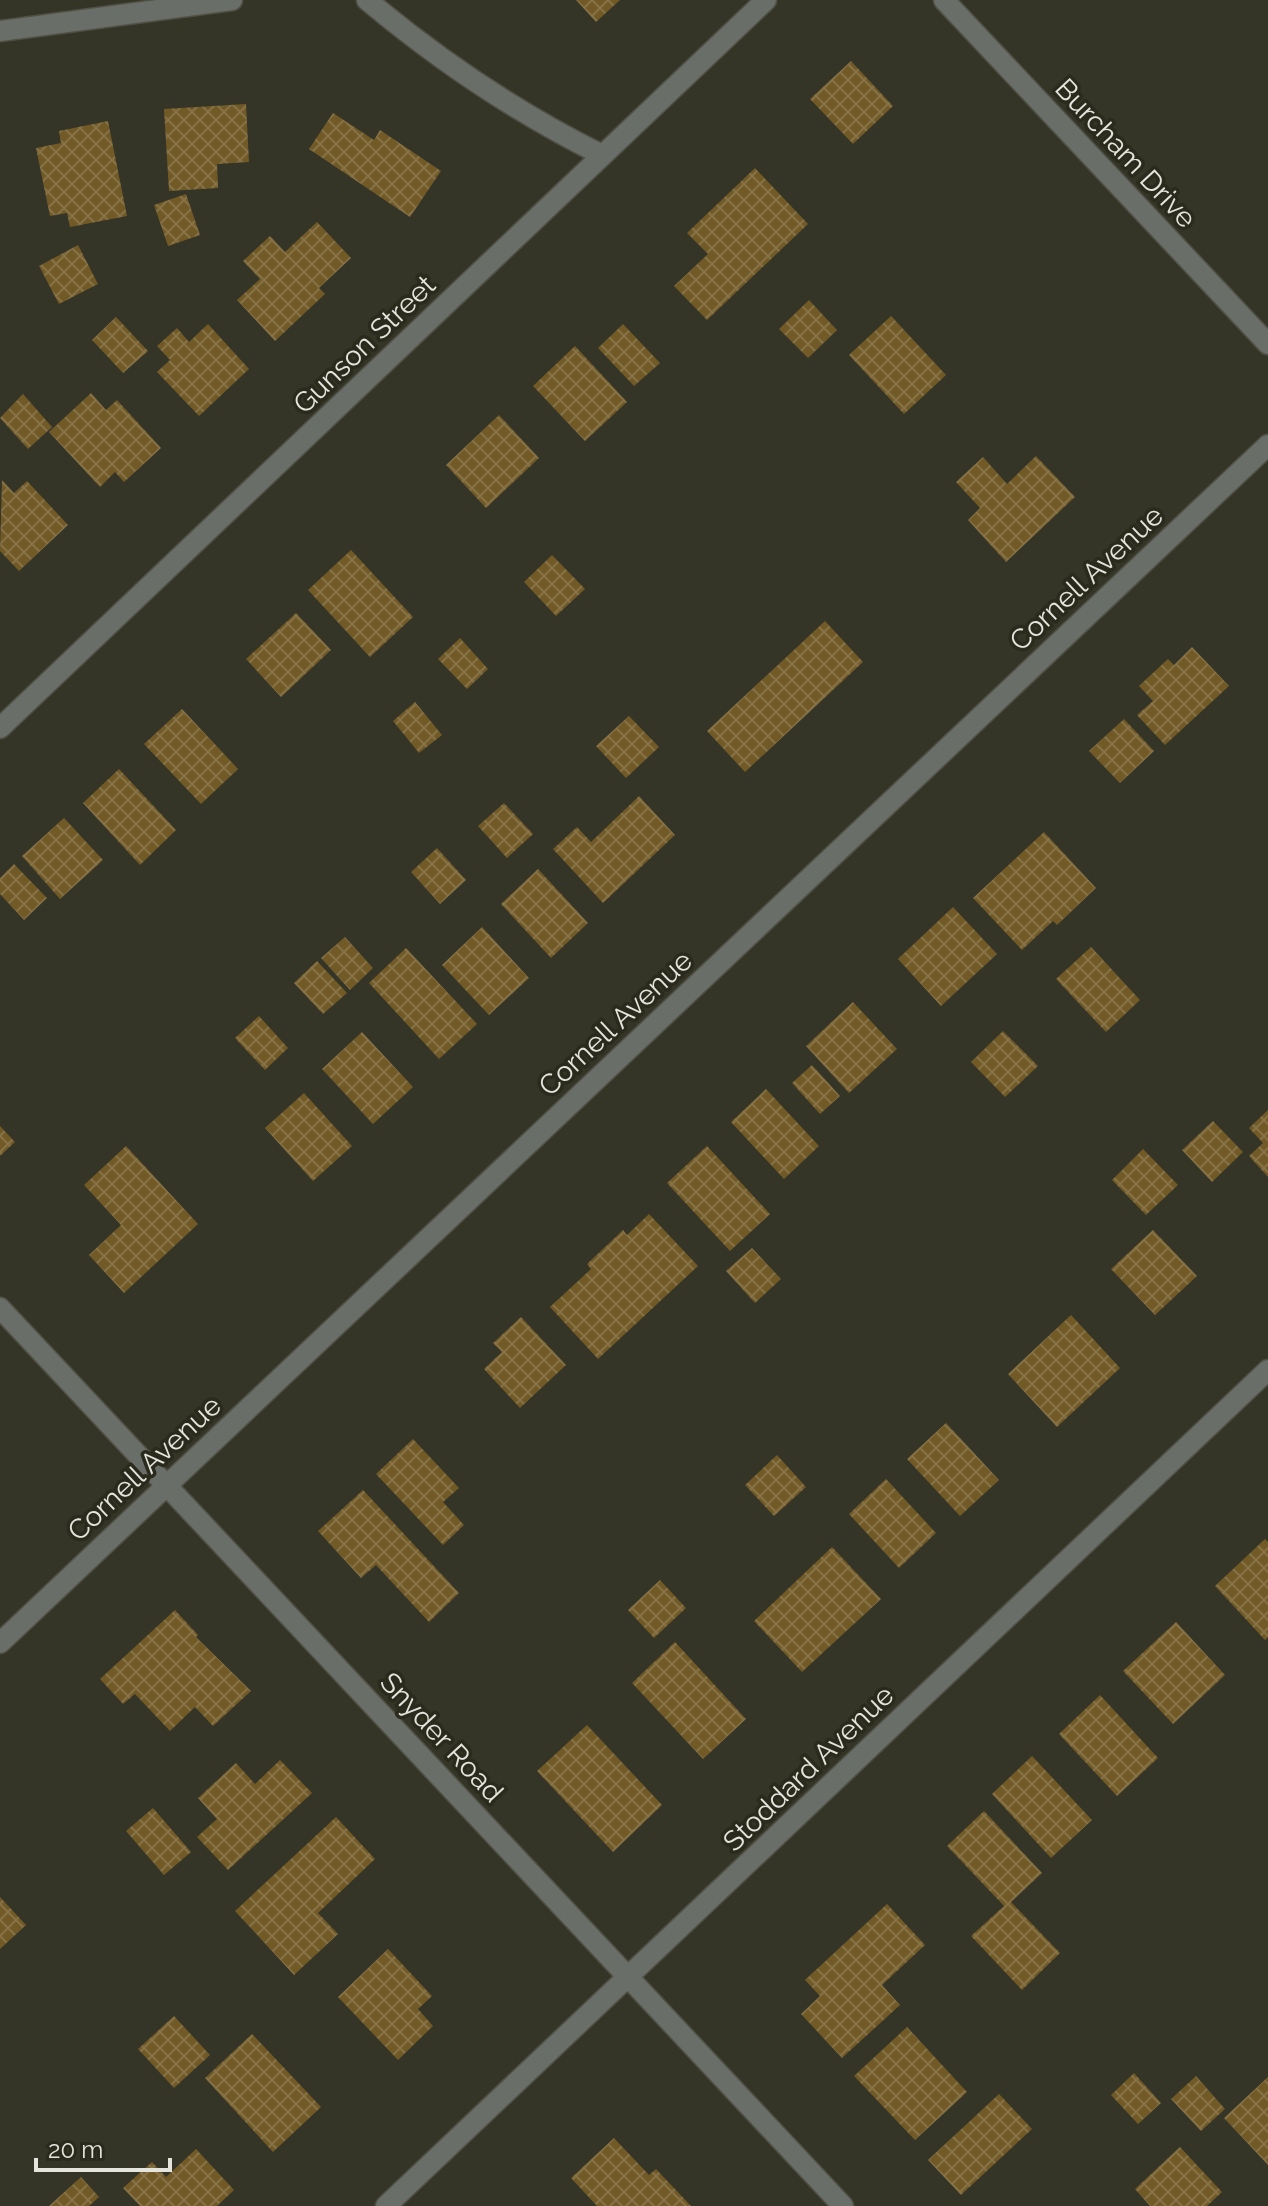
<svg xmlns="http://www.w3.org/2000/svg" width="1268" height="2206" viewBox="0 0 1268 2206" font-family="Raleway,sans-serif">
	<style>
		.building { fill: url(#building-cross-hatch) }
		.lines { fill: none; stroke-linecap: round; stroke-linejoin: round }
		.minor-casing { stroke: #505044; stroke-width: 23 }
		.tertiary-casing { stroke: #505044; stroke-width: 23 }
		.minor { stroke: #6a6e68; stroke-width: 20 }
		.tertiary { stroke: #6a6e68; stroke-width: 20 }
		.labels { text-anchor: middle; stroke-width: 7; stroke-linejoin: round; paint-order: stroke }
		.street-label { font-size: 28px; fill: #e5e5dd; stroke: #2a2a1d }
	</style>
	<defs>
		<pattern id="building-cross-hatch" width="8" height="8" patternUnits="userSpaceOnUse" patternTransform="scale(2)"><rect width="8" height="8" fill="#725a27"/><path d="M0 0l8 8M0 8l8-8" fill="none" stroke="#867246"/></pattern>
	</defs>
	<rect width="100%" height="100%" fill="#343427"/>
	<path class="building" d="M 576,0 L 620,0 L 596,22 Z
		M 851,61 L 893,106 L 853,144 L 810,99 Z
		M 246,104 L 249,162 L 217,164 L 218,188 L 169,191 L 164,109 Z
		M 333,113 L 374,140 L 380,130 L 441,171 L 410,217 L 309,149 Z
		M 108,121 L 127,216 L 70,227 L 67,213 L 50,216 L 36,148 L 61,143 L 59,131 Z
		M 755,168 L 808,224 L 707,320 L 674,286 L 708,254 L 687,233 Z
		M 186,194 L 200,235 L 168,246 L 154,205 Z
		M 317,222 L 351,258 L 319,288 L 325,294 L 275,341 L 237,300 L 260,279 L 243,261 L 270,236 L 285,252 Z
		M 78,245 L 98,284 L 59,304 L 39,266 Z
		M 809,300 L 837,330 L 808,358 L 779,329 Z
		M 891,316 L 946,375 L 904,414 L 849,355 Z
		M 116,317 L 148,351 L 123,373 L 92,340 Z
		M 208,324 L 249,369 L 199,416 L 157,372 L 170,360 L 157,346 L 177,328 L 189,342 Z
		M 623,324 L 660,363 L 634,386 L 598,348 Z
		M 575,346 L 627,402 L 585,441 L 533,386 Z
		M 91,393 L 106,410 L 117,400 L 161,448 L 124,482 L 115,472 L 100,487 L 49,432 Z
		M 23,394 L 52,427 L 28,449 L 0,418 Z
		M 499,415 L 539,458 L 486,508 L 446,465 Z
		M 1036,456 L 1075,497 L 1006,562 L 968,520 L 980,508 L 956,482 L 983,457 L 1007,484 Z
		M 2,480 L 14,493 L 27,481 L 68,525 L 19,571 L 0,551 Z
		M 351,550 L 413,617 L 370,657 L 308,590 Z
		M 552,555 L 585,589 L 556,616 L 524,582 Z
		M 296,613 L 331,650 L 281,697 L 246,659 Z
		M 825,621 L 863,662 L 745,772 L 707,731 Z
		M 460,638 L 488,669 L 467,689 L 438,659 Z
		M 1192,647 L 1229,686 L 1165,745 L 1137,715 L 1153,701 L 1139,686 L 1168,659 L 1174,665 Z
		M 415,702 L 442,735 L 419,753 L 393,721 Z
		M 182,709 L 238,769 L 201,804 L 144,744 Z
		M 629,716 L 659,747 L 626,778 L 596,746 Z
		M 1124,719 L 1154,751 L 1120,783 L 1089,751 Z
		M 119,769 L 176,830 L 140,865 L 83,803 Z
		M 639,796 L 675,835 L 603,903 L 553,849 L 577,827 L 591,842 Z
		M 504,803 L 533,834 L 507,858 L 478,826 Z
		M 64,818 L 103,860 L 60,899 L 22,856 Z
		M 1044,832 L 1096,888 L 1057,925 L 1053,921 L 1022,950 L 973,898 Z
		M 437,848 L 466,880 L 440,904 L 411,872 Z
		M 14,864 L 47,898 L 24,920 L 0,894 L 0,878 Z
		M 538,869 L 588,923 L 551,958 L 501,904 Z
		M 953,907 L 997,954 L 941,1006 L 898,959 Z
		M 482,927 L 529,978 L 489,1015 L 442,965 Z
		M 345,937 L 373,968 L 350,990 L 321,958 Z
		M 1091,947 L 1140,1000 L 1106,1032 L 1056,979 Z
		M 406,948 L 477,1024 L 439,1059 L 369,983 Z
		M 317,961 L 347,993 L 323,1014 L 294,983 Z
		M 853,1002 L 897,1049 L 849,1093 L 806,1046 Z
		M 259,1016 L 288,1048 L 265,1070 L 235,1038 Z
		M 1003,1031 L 1038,1066 L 1005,1097 L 971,1062 Z
		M 362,1032 L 413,1087 L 373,1124 L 322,1069 Z
		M 812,1065 L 840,1096 L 820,1114 L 792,1083 Z
		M 766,1089 L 819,1146 L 784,1179 L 731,1122 Z
		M 304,1093 L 352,1146 L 313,1181 L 265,1128 Z
		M 1268,1110 L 1268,1177 L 1249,1156 L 1263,1143 L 1249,1128 Z
		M 1213,1121 L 1243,1152 L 1212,1182 L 1182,1150 Z
		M 0,1126 L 15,1142 L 0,1156 Z
		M 126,1146 L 198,1224 L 124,1293 L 89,1255 L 121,1225 L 84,1185 Z
		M 707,1146 L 770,1214 L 730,1251 L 667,1183 Z
		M 1143,1149 L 1178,1185 L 1146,1215 L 1112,1180 Z
		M 649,1214 L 698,1266 L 598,1359 L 550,1307 L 591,1269 L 587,1264 L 623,1230 L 627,1235 Z
		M 1153,1230 L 1197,1276 L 1155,1315 L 1111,1269 Z
		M 752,1248 L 781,1279 L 755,1303 L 726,1271 Z
		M 1071,1315 L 1120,1368 L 1057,1427 L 1008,1374 Z
		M 521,1317 L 566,1365 L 520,1408 L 484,1369 L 502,1352 L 493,1343 Z
		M 946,1423 L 999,1480 L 960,1516 L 907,1459 Z
		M 413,1439 L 459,1488 L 443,1502 L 464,1525 L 443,1545 L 376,1474 Z
		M 777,1455 L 806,1487 L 774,1516 L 745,1485 Z
		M 886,1479 L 936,1533 L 899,1568 L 849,1514 Z
		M 363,1490 L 459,1593 L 429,1622 L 376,1565 L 361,1578 L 318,1531 Z
		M 1265,1539 L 1268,1542 L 1268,1637 L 1265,1640 L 1215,1586 Z
		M 832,1547 L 881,1599 L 802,1672 L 754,1621 Z
		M 660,1580 L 686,1608 L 654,1638 L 628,1610 Z
		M 175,1610 L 198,1635 L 196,1637 L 251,1691 L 213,1726 L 195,1707 L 170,1731 L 135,1694 L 123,1704 L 100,1679 Z
		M 1176,1622 L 1225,1675 L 1173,1724 L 1123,1671 Z
		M 675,1642 L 746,1719 L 703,1759 L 632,1683 Z
		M 1100,1695 L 1158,1758 L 1117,1796 L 1059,1734 Z
		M 587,1725 L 662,1805 L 613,1852 L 537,1771 Z
		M 1032,1756 L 1092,1820 L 1051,1858 L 992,1794 Z
		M 280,1760 L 312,1793 L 228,1870 L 197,1837 L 217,1819 L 198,1798 L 236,1763 L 255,1784 Z
		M 153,1808 L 191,1852 L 164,1875 L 126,1831 Z
		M 984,1811 L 1042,1873 L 1011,1902 L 1060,1953 L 1022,1990 L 971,1936 L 1004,1906 L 947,1846 Z
		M 336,1817 L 375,1859 L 318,1913 L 338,1934 L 294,1975 L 235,1911 Z
		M 0,1897 L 26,1925 L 0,1949 Z
		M 887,1904 L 925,1945 L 882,1985 L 900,2005 L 842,2058 L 801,2014 L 820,1996 L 805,1980 Z
		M 388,1949 L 432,1996 L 418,2009 L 433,2026 L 398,2060 L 338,1997 Z
		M 174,2016 L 210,2055 L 174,2088 L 138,2049 Z
		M 907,2027 L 967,2092 L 915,2140 L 854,2076 Z
		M 252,2034 L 321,2107 L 273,2152 L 205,2078 Z
		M 1134,2073 L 1161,2103 L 1138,2124 L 1111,2095 Z
		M 1196,2076 L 1225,2109 L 1201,2131 L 1171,2099 Z
		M 1268,2077 L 1268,2165 L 1224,2118 Z
		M 999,2094 L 1032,2129 L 961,2195 L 928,2160 Z
		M 614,2138 L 649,2175 L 656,2169 L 691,2206 L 597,2206 L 571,2178 Z
		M 1180,2147 L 1222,2192 L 1207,2206 L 1150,2206 L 1135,2189 Z
		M 196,2149 L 234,2190 L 217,2206 L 140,2206 L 123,2188 L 152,2162 L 166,2177 Z
		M 81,2177 L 99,2197 L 89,2206 L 49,2206 Z"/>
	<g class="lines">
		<g class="minor-casing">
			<path id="minor" d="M 367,0 C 440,61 517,113 602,155
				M 0,31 L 232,0
				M 0,728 L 766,0
				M 0,1308 L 843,2206
				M 0,1643 L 1268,445
				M 386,2206 L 1268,1370"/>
		</g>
		<g class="tertiary-casing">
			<path id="tertiary" d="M 944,0 L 1268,344"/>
		</g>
		<use href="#minor" class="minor"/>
		<use href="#tertiary" class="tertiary"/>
	</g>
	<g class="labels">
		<g class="street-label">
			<text transform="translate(1126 153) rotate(47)" y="10">Burcham Drive</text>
			<text transform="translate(364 344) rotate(-44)" y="10">Gunson Street</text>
			<text transform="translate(1086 578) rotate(-43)" y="10">Cornell Avenue</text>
			<text transform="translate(615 1023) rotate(-43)" y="10">Cornell Avenue</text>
			<text transform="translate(144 1468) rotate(-43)" y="10">Cornell Avenue</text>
			<text transform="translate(442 1737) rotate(47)" y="10">Snyder Road</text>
			<text transform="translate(808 1768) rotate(-44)" y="10">Stoddard Avenue</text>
		</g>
	</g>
	<path d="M36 2158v12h134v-12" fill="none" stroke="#e5e5dd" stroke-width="4"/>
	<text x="48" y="2158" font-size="24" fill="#e5e5dd" stroke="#2a2a1d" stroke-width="6" paint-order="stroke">20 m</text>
</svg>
